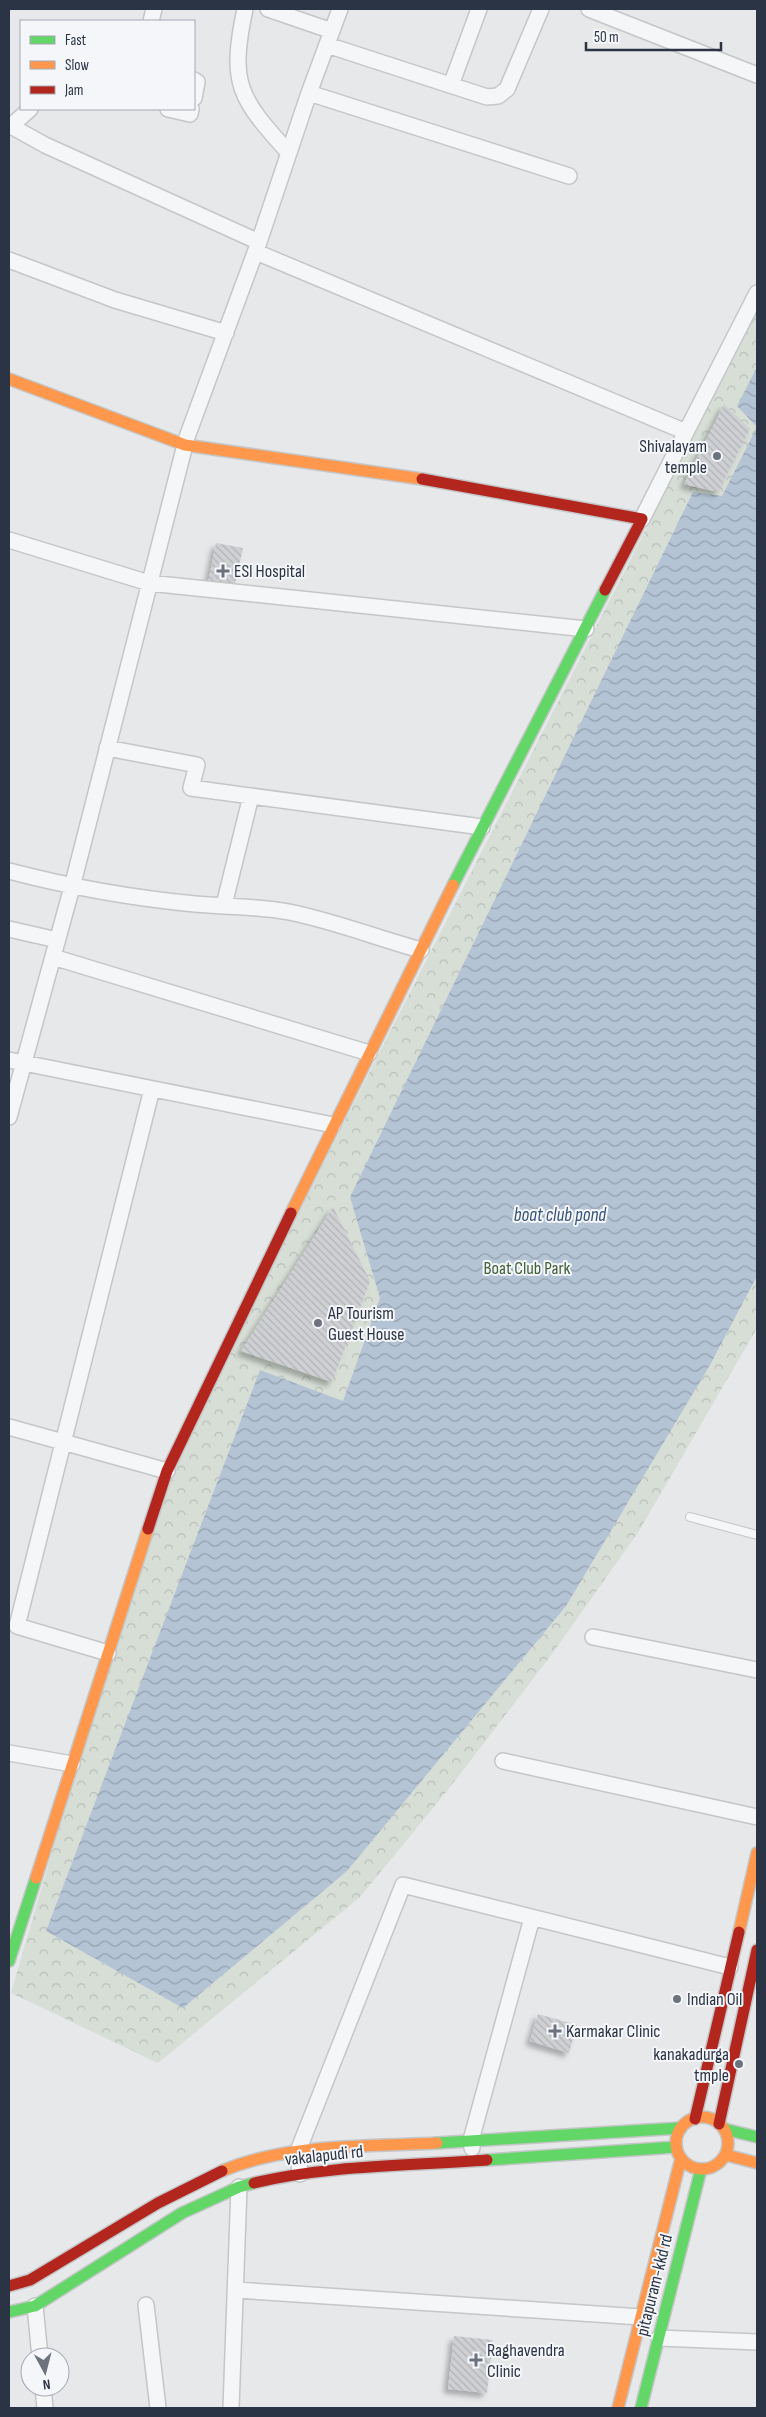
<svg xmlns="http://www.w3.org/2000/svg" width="766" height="2417" viewBox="0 0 766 2417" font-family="'Sofia Sans Condensed',sans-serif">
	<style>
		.forest { fill: url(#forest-crowns) }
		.water { fill: url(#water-waves) }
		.building { fill: url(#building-back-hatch); filter: url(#shadow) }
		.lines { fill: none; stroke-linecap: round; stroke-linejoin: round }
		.lane-casing { stroke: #c4c6c8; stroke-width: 10 }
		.street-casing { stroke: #c4c6c8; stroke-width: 18 }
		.fast-casing { stroke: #c4c6c8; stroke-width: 14 }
		.slow-casing { stroke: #c4c6c8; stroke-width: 14 }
		.jam-casing { stroke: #c4c6c8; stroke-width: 14 }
		.lane { stroke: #f5f6f7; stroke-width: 8 }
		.street { stroke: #f5f6f7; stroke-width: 15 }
		.fast { stroke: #63d668; stroke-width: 11 }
		.slow { stroke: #ff974d; stroke-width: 11 }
		.jam { stroke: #b3261e; stroke-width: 11 }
		.poi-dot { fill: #6c737f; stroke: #f4f6f9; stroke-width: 2 }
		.labels { text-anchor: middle; stroke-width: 4; stroke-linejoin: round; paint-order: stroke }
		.poi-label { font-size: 18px; fill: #2b3445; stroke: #f4f6f9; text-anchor: start }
		.park-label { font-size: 18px; fill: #3f6138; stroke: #f4f6f9 }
		.street-label { font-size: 18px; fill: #2b3445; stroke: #f4f6f9 }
		.water-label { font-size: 19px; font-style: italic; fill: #34527a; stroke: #f4f6f9 }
	</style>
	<defs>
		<pattern id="forest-crowns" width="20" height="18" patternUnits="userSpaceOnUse" patternTransform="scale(1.25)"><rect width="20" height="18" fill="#d6ded6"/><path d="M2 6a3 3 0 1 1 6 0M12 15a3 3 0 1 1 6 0" fill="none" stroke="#b8bfb9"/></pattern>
		<pattern id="water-waves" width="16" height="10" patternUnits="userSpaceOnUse" patternTransform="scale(1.25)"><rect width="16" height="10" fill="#b4c4d5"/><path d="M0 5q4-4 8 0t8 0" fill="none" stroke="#93a0af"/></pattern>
		<pattern id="building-back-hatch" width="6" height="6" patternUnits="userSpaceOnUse" patternTransform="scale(1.25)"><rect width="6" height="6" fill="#ced0d3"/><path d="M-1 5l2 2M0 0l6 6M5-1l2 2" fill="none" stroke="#b1b3b6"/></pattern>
		<filter id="shadow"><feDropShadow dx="-4.5" dy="4.5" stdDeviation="2.5" flood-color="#0004"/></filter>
	</defs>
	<rect width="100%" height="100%" fill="#e6e8ea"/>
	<path class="forest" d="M 757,311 L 757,1328 L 639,1531 L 552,1654 L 451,1786 L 360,1897 L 158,2063 L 11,1993 L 74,1777 L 160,1493 L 339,1132 Z"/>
	<path class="water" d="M 757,367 L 757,1276 L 710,1365 L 566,1606 L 347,1871 L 183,2008 L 46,1931 L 260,1370 L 343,1401 L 380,1298 L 350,1197 L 693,492 L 722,496 L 757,427 L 737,406 Z"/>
	<path class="building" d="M 724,404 L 750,429 L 718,492 L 684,484 Z
		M 216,543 L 243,548 L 234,588 L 208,583 Z
		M 333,1207 L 370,1281 L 332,1382 L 241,1351 Z
		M 538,2014 L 577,2025 L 569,2053 L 530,2041 Z
		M 454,2336 L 493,2340 L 487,2393 L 448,2389 Z"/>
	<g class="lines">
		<g class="lane-casing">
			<path id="lane" d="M 690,1517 L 757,1535"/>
		</g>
		<g class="street-casing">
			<path id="street" d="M 245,9 C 229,84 239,98 289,153
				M 268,9 L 332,31
				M 589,9 L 757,75
				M 151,21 L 154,9
				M 327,45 L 487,97 L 498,96 L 507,89 L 541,9
				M 194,80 L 197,82 L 194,98
				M 451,85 L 479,9
				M 309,93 L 569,176
				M 168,109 L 190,114 L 191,109
				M 9,125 L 45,145 L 259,242
				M 11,126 L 30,109
				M 256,252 L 686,432 L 642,519
				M 9,260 L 115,300 L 226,333
				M 686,432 L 757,293
				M 9,540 L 149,583 L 586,629
				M 107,748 L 197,765 L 191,788 L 482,827
				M 9,871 C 70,887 132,898 195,904 C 227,907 258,906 289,912 C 334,921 377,938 421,950
				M 224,905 L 251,796
				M 9,929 L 57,940
				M 53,957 L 369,1053
				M 9,1060 L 333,1125
				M 9,1117 L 72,887 L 187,437 L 259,242 L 309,93 L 340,9
				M 9,1427 L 167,1471
				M 593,1637 L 757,1670
				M 108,1653 L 17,1626 L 152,1089
				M 9,1753 L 72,1764
				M 503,1761 L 757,1817
				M 472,2148 L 471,2140 L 532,1918
				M 300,2174 L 298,2151 L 403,1885 L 730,1967
				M 236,2290 L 641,2317
				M 146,2305 L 158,2408
				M 35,2306 L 40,2357
				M 659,2338 L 757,2342
				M 43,2387 L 45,2408
				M 231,2408 L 239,2187"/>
		</g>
		<g class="fast-casing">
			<path id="fast" d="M 453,885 L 605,590
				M 9,1961 L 36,1878
				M 724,2129 L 757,2137
				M 437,2143 L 681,2128
				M 487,2160 L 676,2147
				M 9,2312 L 35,2306 L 182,2213 L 239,2187 L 254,2183
				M 641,2408 L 701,2169"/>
		</g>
		<g class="slow-casing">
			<path id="slow" d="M 9,379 L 185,445 L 422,479
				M 291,1213 L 453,885
				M 36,1878 L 148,1529
				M 739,1932 L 757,1853
				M676 2143a26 26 0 1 1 52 0a26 26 0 1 1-52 0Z
				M 726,2155 L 757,2163
				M 222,2171 C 288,2143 366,2147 437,2143
				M 618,2408 L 681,2158"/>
		</g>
		<g class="jam-casing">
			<path id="jam" d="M 422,479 L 642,519 L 605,590
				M 148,1529 L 167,1471 L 291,1213
				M 695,2119 L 739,1932
				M 719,2124 L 757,1950
				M 254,2183 C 329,2165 410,2166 487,2160
				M 9,2286 L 30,2280 L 158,2203 L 222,2171"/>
		</g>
		<use href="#lane" class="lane"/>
		<use href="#street" class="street"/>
		<use href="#fast" class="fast"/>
		<use href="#slow" class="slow"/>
		<use href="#jam" class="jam"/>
	</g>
	<g class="poi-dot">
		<circle cx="717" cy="456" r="5"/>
		<path d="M220.5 563.5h5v5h5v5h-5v5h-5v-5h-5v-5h5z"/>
		<circle cx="318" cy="1323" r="5"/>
		<circle cx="677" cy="1999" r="5"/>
		<path d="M552.5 2023.5h5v5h5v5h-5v5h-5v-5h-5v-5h5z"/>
		<circle cx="739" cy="2064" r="5"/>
		<path d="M473.5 2352.5h5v5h5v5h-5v5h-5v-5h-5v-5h5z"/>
	</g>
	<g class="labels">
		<g class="poi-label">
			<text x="707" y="452" text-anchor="end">Shivalayam<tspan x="707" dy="21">temple</tspan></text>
			<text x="234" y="577">ESI Hospital</text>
			<text x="328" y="1319">AP Tourism<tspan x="328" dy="21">Guest House</tspan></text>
			<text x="687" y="2005">Indian Oil</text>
			<text x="566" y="2037">Karmakar Clinic</text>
			<text x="729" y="2060" text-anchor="end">kanakadurga<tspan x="729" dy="21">tmple</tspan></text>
			<text x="487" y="2356">Raghavendra<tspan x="487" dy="21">Clinic</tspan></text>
		</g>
		<g class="park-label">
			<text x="527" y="1274">Boat Club Park</text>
		</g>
		<g class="street-label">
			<text transform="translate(324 2155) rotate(-6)" y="6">vakalapudi rd</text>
			<text transform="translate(654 2285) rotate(-76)" y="6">pitapuram-kkd rd</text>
		</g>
		<g class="water-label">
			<text x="560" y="1221">boat club pond</text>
		</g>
	</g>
	<rect width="766" height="2417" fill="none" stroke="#2b3445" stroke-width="20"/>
	<rect x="20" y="20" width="175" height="90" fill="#f4f6f9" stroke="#a4a8b1"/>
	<rect x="30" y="36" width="25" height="8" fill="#63d668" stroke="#a4a8b1"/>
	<text x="65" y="45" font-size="15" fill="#2b3445">Fast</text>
	<rect x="30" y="61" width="25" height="8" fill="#ff974d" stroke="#a4a8b1"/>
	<text x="65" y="70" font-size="15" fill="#2b3445">Slow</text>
	<rect x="30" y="86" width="25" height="8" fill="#b3261e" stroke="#a4a8b1"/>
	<text x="65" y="95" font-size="15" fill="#2b3445">Jam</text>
	<g transform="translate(45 2372) rotate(173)"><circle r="24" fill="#f4f6f9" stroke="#a4a8b1"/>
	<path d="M0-4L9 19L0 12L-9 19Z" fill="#6c737f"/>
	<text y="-8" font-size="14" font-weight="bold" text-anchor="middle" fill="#2b3445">N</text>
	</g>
	<path d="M586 42v8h135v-8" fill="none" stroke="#2b3445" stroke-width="2.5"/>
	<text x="594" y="42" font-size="15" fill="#2b3445" stroke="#f4f6f9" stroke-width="4" paint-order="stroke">50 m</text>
</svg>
